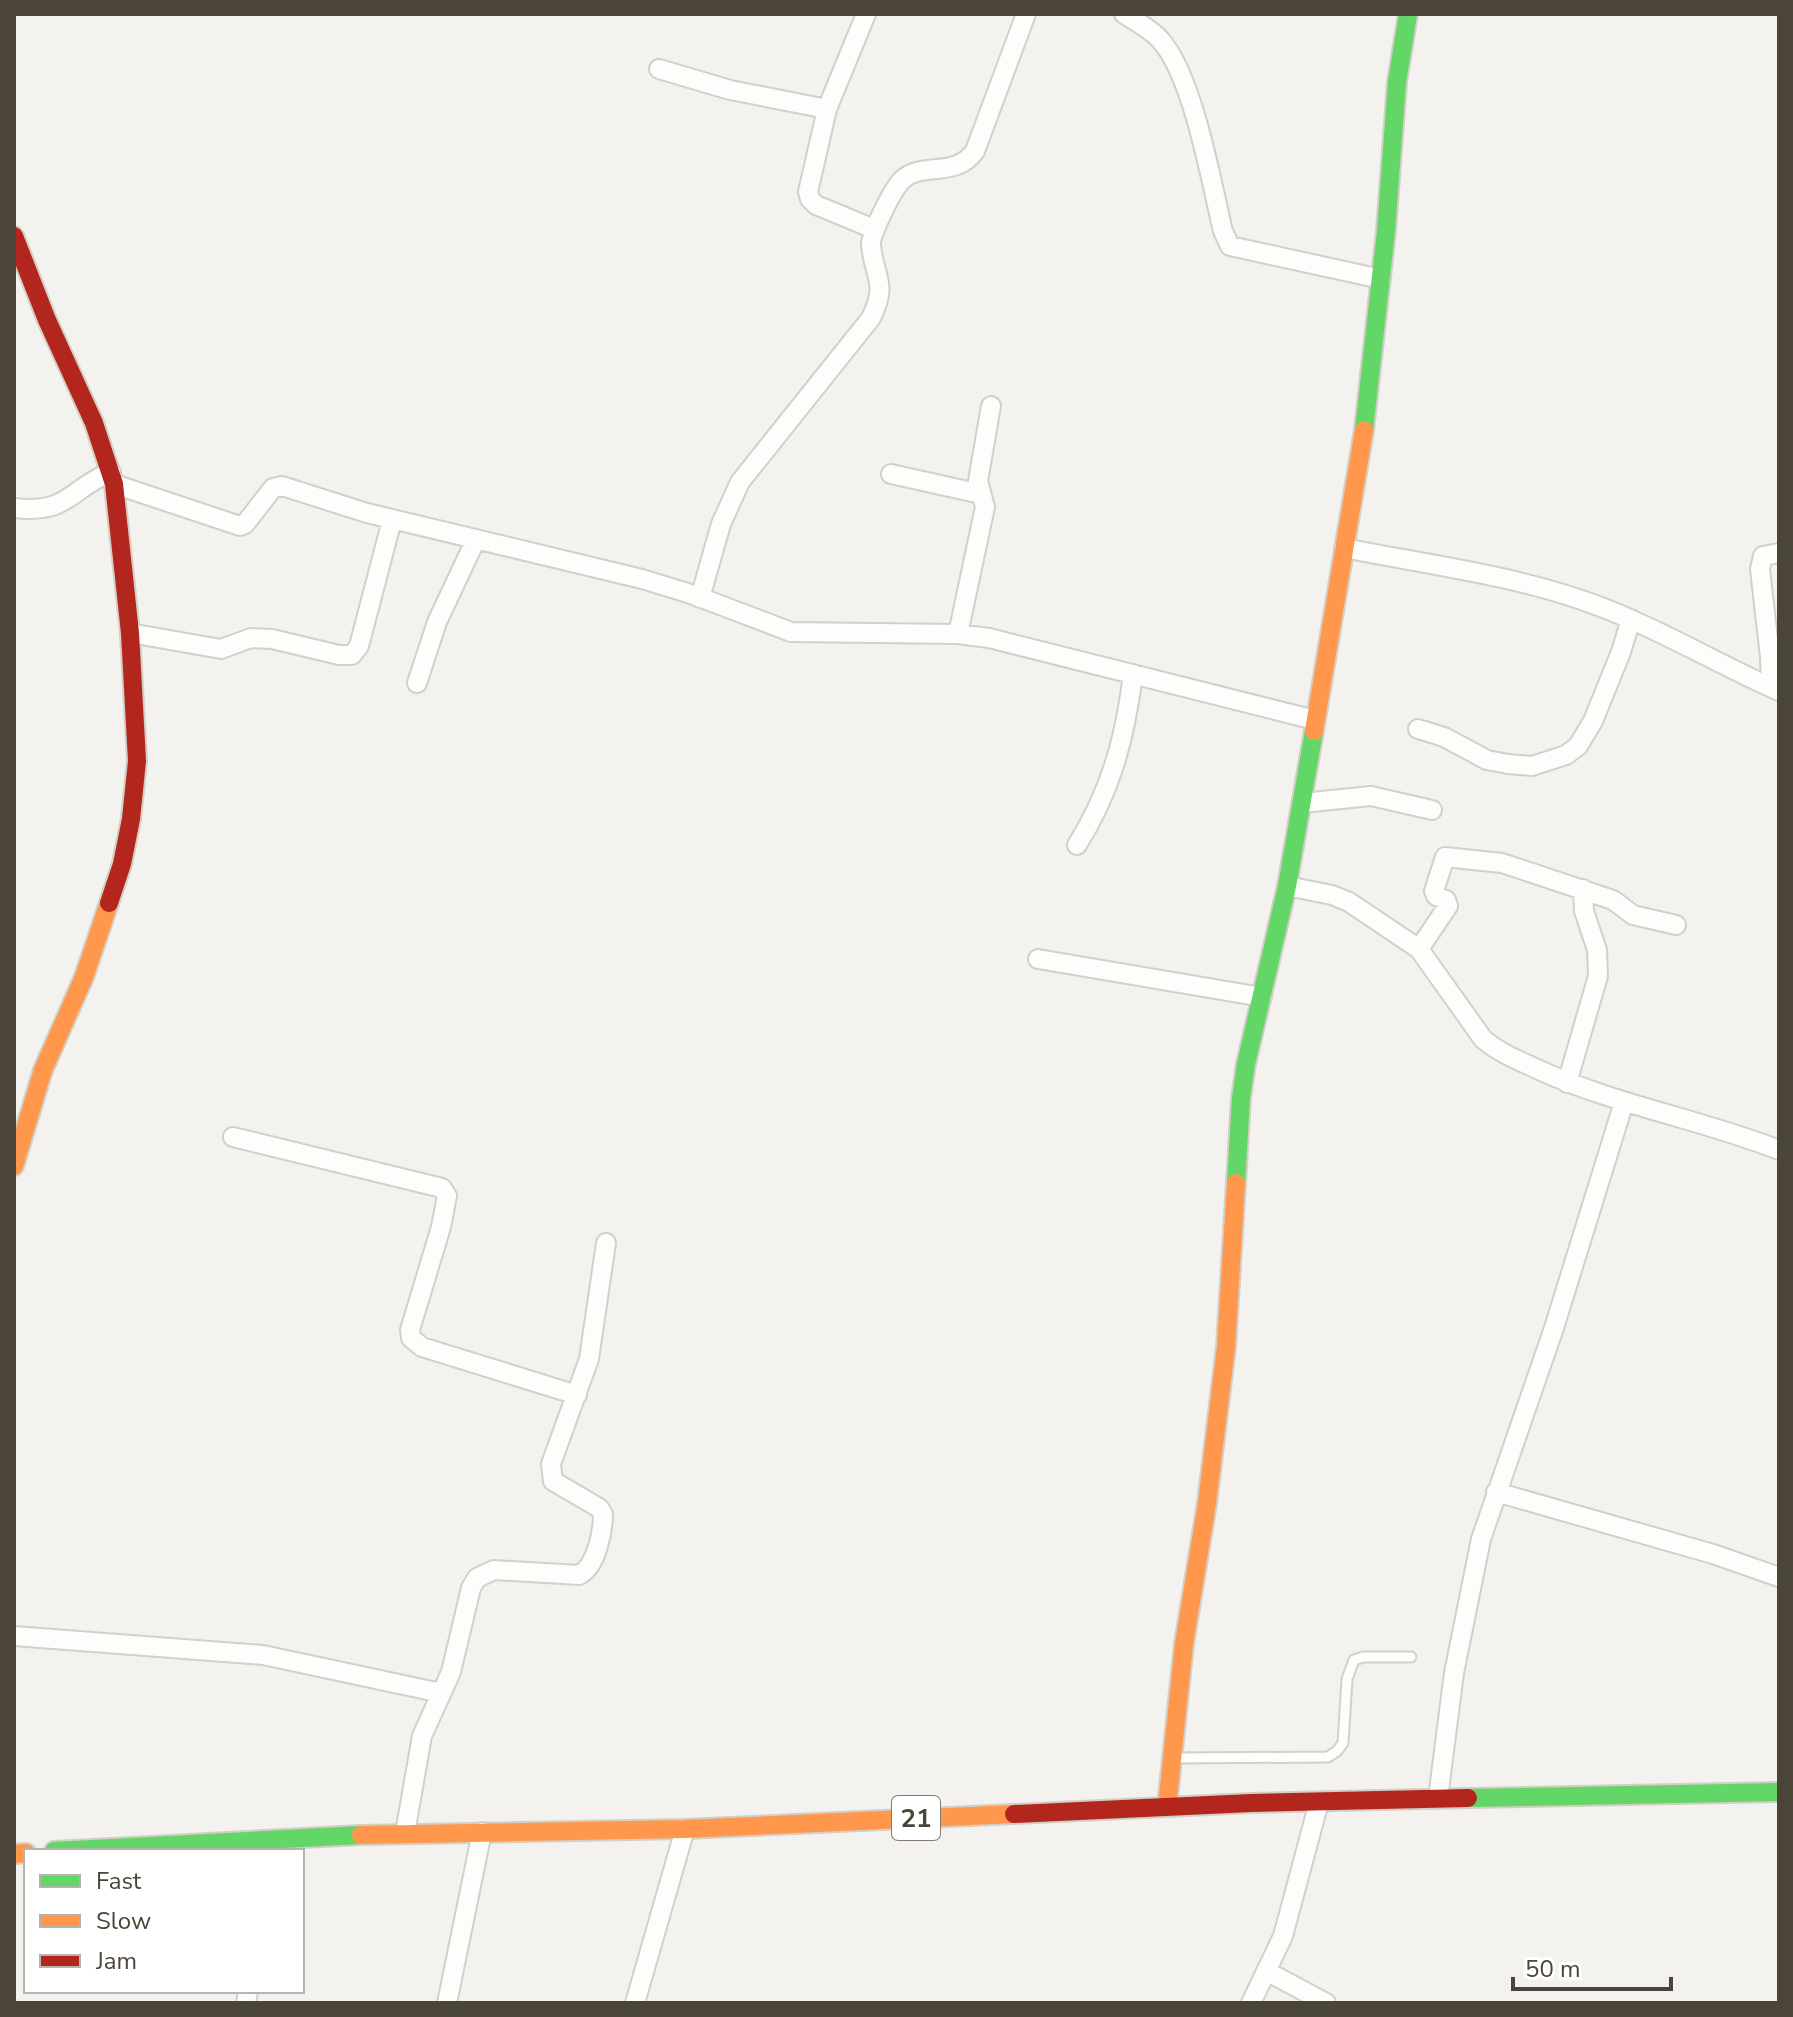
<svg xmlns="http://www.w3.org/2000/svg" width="1793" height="2017" font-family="'Nunito Sans',sans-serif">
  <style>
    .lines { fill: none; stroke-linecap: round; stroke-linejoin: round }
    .lane-casing { stroke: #d2d0cb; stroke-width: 13 }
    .street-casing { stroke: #d2d0cb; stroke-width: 22 }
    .fast-casing { stroke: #d3cfc5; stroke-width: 22 }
    .slow-casing { stroke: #d3cfc5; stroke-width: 22 }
    .jam-casing { stroke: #d3cfc5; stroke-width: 22 }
    .lane { stroke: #fdfdfc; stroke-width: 9 }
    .street { stroke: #fdfdfc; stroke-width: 18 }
    .fast { stroke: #63d668; stroke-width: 18 }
    .slow { stroke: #ff974d; stroke-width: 18 }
    .jam { stroke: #b3261e; stroke-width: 18 }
    .labels { text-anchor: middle; stroke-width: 6; stroke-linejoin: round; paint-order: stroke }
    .shield { fill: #fff; stroke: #817c74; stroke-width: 2 }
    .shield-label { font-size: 26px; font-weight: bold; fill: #4b4439 }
  </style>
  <rect width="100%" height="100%" fill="#f4f2ee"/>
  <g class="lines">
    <g class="lane-casing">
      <path id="lane" d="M1175 1758 1328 1757 1337 1751 1343 1743 1347 1679 1354 1660 1363 1657H1411"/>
    </g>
    <g class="street-casing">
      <path id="street" d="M866 14 827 109 808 192 810 199 816 205 874 229
        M1124 14C1137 22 1154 31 1163 43 1194 82 1211 181 1223 231L1230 246 1381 279
        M659 69 730 90 827 109
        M891 474 981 494
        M114 484 240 526 245 524 273 488 282 486 367 513 642 579 691 594 791 632 958 634 989 638 1315 720
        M14 508C70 514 67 490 111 472
        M1344 548C1429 565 1521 576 1601 607 1662 630 1719 665 1779 691
        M700 598 721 524 740 482 871 318C888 284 875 279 871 246 870 234 893 189 902 180 922 161 955 179 975 151L1026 14
        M130 633 221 649 251 638 272 639 339 655H352L359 646 392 520
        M958 634 985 507 978 481 991 406
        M417 683 437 622 476 539
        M1771 687 1770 657 1760 569 1763 556 1779 553
        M1418 729 1444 737 1487 760 1508 764 1532 766 1566 755 1578 746 1593 721 1621 652 1631 619
        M1302 803 1371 796 1432 810
        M1077 845C1111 791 1125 738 1133 674
        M1287 886 1332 895 1349 902 1419 949 1483 1039C1499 1053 1518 1060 1537 1069 1615 1105 1700 1119 1779 1150
        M1419 949 1448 906 1446 900 1436 896 1434 891 1445 857 1502 863 1613 900 1633 915 1676 925
        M1038 959 1262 997
        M1567 1083 1598 976 1597 950 1584 911 1583 889
        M233 1137 442 1188 447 1196 441 1227 410 1330 411 1338 422 1347 577 1395
        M1496 1492 1713 1554 1779 1577
        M14 1636 263 1655 441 1693
        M1438 1798 1454 1673 1481 1539 1554 1328 1624 1102
        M405 1833 422 1736 451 1672 471 1588 477 1578 494 1570 579 1575C596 1567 603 1532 603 1514L599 1508 553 1481 551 1464 589 1359 606 1243
        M1266 1971 1326 2003
        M246 2003 248 1991
        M447 2003 482 1832
        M635 2003 685 1829
        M1251 2003 1283 1936 1319 1802"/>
    </g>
    <g class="fast-casing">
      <path id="fast" d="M1364 430 1386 231 1397 82 1408 14
        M1236 1183 1241 1098 1246 1064 1287 886 1314 731
        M1468 1798 1779 1792
        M54 1851 361 1835"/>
    </g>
    <g class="slow-casing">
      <path id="slow" d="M1314 731 1364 430
        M14 1166 43 1070 84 977 109 903
        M1167 1807 1184 1644 1207 1503 1226 1347 1236 1183
        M361 1835 685 1829 1014 1814
        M14 1854 26 1853"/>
    </g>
    <g class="jam-casing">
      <path id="jam" d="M14 236 47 320 94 423 114 484 130 633 137 761 131 819 122 864 109 903
        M1014 1814 1251 1803 1468 1798"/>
    </g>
    <use href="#lane" class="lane"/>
    <use href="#street" class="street"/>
    <use href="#fast" class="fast"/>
    <use href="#slow" class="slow"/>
    <use href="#jam" class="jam"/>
  </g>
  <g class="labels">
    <rect class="shield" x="892" y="1796" width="48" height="44" rx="6"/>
    <g class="shield-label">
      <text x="916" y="1827">21</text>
    </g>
  </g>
  <rect width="1793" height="2017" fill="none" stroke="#4b4439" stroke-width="32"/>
  <rect x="24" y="1849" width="280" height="144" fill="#ffffff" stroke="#b7b4b0" stroke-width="2"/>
  <rect x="40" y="1875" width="40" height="12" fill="#63d668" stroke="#b7b4b0" stroke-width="2"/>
  <text x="96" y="1889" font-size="24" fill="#4b4439">Fast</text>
  <rect x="40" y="1915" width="40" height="12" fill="#ff974d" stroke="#b7b4b0" stroke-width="2"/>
  <text x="96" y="1929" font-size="24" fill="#4b4439">Slow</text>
  <rect x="40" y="1955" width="40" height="12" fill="#b3261e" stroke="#b7b4b0" stroke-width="2"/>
  <text x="96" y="1969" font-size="24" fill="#4b4439">Jam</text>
  <path d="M1513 1977v12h158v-12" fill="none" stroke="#4b4439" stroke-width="4"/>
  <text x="1525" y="1977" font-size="24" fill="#4b4439" stroke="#ffffff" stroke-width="6" paint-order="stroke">50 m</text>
</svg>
